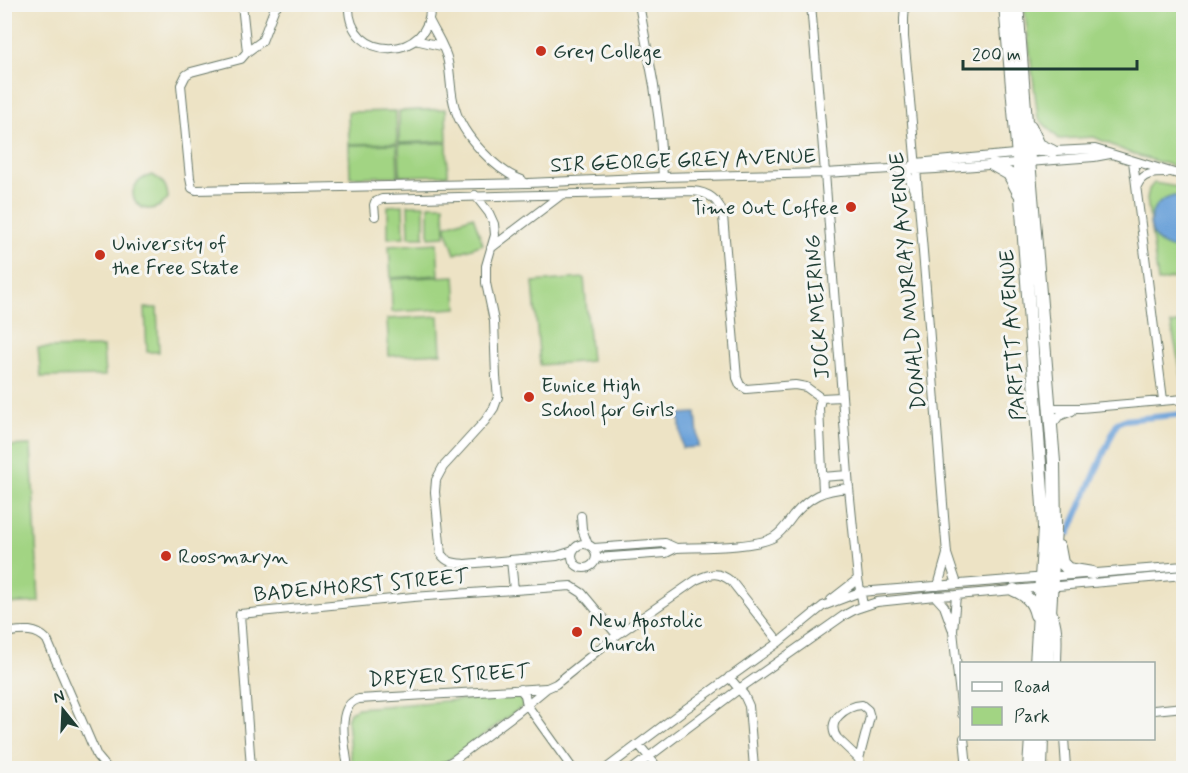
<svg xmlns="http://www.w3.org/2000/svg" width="1188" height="773" font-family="Mynerve,sans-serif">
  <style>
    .green { fill: #a2d483; stroke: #60885c; stroke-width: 1.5 }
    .water { fill: #6ca2d9; stroke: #467086; stroke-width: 1.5 }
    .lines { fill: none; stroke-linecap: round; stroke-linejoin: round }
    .canal { stroke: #6ca2d9; stroke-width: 6 }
    .minor-casing { stroke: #677767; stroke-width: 10 }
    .highway-casing { stroke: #677767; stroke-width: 14 }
    .minor { stroke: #fff; stroke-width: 8 }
    .highway { stroke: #fff; stroke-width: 12 }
    .poi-dot { fill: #c8321e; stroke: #f6f6f2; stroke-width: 2 }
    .labels { text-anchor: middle; stroke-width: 6; stroke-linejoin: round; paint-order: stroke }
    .poi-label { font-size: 21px; fill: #1f3d34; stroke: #f6f6f2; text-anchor: start }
    .street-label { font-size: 21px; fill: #1f3d34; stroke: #f6f6f2 }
  </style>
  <rect width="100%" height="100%" fill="#f6f6f2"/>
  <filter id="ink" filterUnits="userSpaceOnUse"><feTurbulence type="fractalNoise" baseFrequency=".0167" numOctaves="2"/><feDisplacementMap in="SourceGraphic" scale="12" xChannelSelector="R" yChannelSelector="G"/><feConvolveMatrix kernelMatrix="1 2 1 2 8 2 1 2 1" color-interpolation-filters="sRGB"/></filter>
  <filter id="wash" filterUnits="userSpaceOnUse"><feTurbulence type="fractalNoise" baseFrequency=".008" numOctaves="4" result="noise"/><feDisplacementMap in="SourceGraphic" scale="24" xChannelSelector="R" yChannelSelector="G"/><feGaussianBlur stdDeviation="1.35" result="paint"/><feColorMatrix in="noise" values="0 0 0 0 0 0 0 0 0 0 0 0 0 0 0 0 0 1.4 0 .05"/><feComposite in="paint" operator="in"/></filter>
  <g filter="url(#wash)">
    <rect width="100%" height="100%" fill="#ede3c5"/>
    <path class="green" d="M1024 5H1183V169L1132 154 1094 137 1059 139 1038 118Z
      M446 109 447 141 399 143V111Z
      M396 111 397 143 349 144 348 112Z
      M447 143 448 175 400 176 399 144Z
      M397 144 398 176 350 177 349 145Z
      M152 175C164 181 167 186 168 198 144 229 112 186 152 175Z
      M1154 183 1183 188V276L1158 282 1147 199 1149 189Z
      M403 205 404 237 388 238V206Z
      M408 205H424V237H409Z
      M429 205H444L445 236 429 237Z
      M473 216 483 244 455 254 445 226Z
      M437 243 439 275 391 278 389 246Z
      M455 276 457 308 392 312 391 279Z
      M584 278 591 361 540 365 533 282Z
      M145 308H157L159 352H147Z
      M439 316 441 353 389 356 387 319Z
      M1183 322H1184L1183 382 1171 324Z
      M103 347 105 376 41 377 38 348Z
      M31 445 39 602 5 604V446Z
      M520 695 523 706 445 763 414 768H352L347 720 350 712 358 708Z"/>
    <path class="water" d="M1174 196 1183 197V248C1146 254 1137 204 1174 196Z
      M696 413 699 447 682 448 679 414Z"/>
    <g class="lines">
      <path class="canal" d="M1069 533 1117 423 1124 420 1184 414"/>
    </g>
  </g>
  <g filter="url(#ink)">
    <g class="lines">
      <g class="minor-casing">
        <path id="minor" d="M242 4 247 52
          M279 4 275 7 262 41 247 52 241 59 191 72 186 75 181 85 190 178 192 188 196 190 528 183 663 177 825 173 907 168 917 170 936 169 1094 157 1110 154
          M349 4C346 64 434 62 430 4
          M639 4 654 86 659 122 663 177
          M811 4 825 173 849 488 858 579 863 605
          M905 4 904 19V37C921 209 933 381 947 554L957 584
          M429 20C435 33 446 48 448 62 451 77 450 93 455 108 462 135 496 171 522 180
          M415 40 441 46
          M1133 161 1163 400
          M913 165 916 163 1035 152 1095 149 1184 176
          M897 169 908 175 915 193
          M1137 186C1142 173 1153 173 1166 173
          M475 195 489 213 494 224 495 235 486 266V283L494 321 496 377 498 397 494 408 485 421 443 467 436 480 435 492 441 554C447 563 455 563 465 564L557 556 573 551
          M375 216 374 205 375 202 382 199 692 191C708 192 720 200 723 216L737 378 740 385 746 389 795 385 806 387 821 398 842 397
          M491 248 561 195
          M821 398 819 408 823 491
          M1050 408H1081L1184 399
          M1051 426 1059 416 1072 411
          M822 477 848 475
          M581 516 582 529 588 545
          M572 556a12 12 0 1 1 24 0a12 12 0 1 1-24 0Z
          M594 548 665 543 676 548
          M597 558 666 553 676 548C699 547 756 548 774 537 782 532 787 524 793 516 810 496 822 490 849 488
          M511 560 514 590
          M938 586 947 554
          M956 595 953 631 962 714
          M935 596 944 606 952 628
          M831 600 858 579
          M1052 611C1060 629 1057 645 1057 664
          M4 633C20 631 35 627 47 640L97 756 107 768
          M729 677 744 695 749 706 754 768
          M520 689 525 695 527 705 572 768
          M1154 710 1184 707
          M964 738 967 768
          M1064 738 1066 768
          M639 745 654 763 656 768
          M859 759 837 738C825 721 846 706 862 705L868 710 870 717 859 759 860 768
          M251 768 240 614 413 597 571 586 582 593 617 635
          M348 768C346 749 334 705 359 699L546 688
          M424 768 447 764 454 760 518 712 547 688 556 684 617 635 696 580C711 573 719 571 732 582L779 642
          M607 768 680 713 779 642 823 606 860 592 1184 566
          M634 768 739 689 843 616 856 609 877 602 935 596 956 595 1184 575"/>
      </g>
      <g class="highway-casing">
        <path id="highway" d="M1005 4 1019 169 1043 506 1044 528 1036 664
          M1017 4 1028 148 1054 462 1055 528 1047 664
          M1030 126 1039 145 1052 151
          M993 165 1009 174 1019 193
          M1059 547 1062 563 1068 569 1092 573
          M1014 590C1026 595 1033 601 1036 615
          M1029 768 1031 738
          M1041 768 1042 738"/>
      </g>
      <use href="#minor" class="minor"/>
      <use href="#highway" class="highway"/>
    </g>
  </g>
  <g class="poi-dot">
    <circle cx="541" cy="51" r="6"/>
    <circle cx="851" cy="207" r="6"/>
    <circle cx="100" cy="255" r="6"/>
    <circle cx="529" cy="397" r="6"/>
    <circle cx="166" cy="556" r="6"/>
    <circle cx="577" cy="632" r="6"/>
  </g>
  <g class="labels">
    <g class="poi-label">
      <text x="553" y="58">Grey College</text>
      <text x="839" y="214" text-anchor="end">Time Out Coffee</text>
      <text x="112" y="250">University of<tspan x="112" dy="24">the Free State</tspan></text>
      <text x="541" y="392">Eunice High<tspan x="541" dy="24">School for Girls</tspan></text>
      <text x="178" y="563">Roosmaryn</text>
      <text x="589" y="627">New Apostolic<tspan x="589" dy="24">Church</tspan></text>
    </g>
    <g class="street-label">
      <text transform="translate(683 160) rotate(-2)" y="7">SIR GEORGE GREY AVENUE</text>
      <text transform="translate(907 281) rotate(-95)" y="7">DONALD MURRAY AVENUE</text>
      <text transform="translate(817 307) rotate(-94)" y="7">JOCK MEIRING</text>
      <text transform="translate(1012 335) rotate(-94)" y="7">PARFITT AVENUE</text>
      <text transform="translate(361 585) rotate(-5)" y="7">BADENHORST STREET</text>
      <text transform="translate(449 675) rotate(-3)" y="7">DREYER STREET</text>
    </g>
  </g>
  <rect width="1188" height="773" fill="none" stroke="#f6f6f2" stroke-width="24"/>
  <rect x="960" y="662" width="195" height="78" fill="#f6f6f2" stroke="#a0aca6" stroke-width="1.5"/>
  <rect x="972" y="682" width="30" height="9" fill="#ffffff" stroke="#a0aca6" stroke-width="1.5"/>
  <text x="1014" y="692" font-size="18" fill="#1f3d34">Road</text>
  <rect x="972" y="707" width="30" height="18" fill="#a2d483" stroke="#a0aca6" stroke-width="1.5"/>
  <text x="1014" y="722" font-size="18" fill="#1f3d34">Park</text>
  <g transform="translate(63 710) rotate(342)" stroke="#f6f6f2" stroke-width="4.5" paint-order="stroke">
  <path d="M0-4.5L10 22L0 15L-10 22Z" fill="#1f3d34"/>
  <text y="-9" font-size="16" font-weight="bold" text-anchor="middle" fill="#1f3d34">N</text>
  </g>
  <path d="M963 60v9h174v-9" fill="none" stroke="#1f3d34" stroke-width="3"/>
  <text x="972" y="60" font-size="18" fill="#1f3d34" stroke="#f6f6f2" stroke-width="4.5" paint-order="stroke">200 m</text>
</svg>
